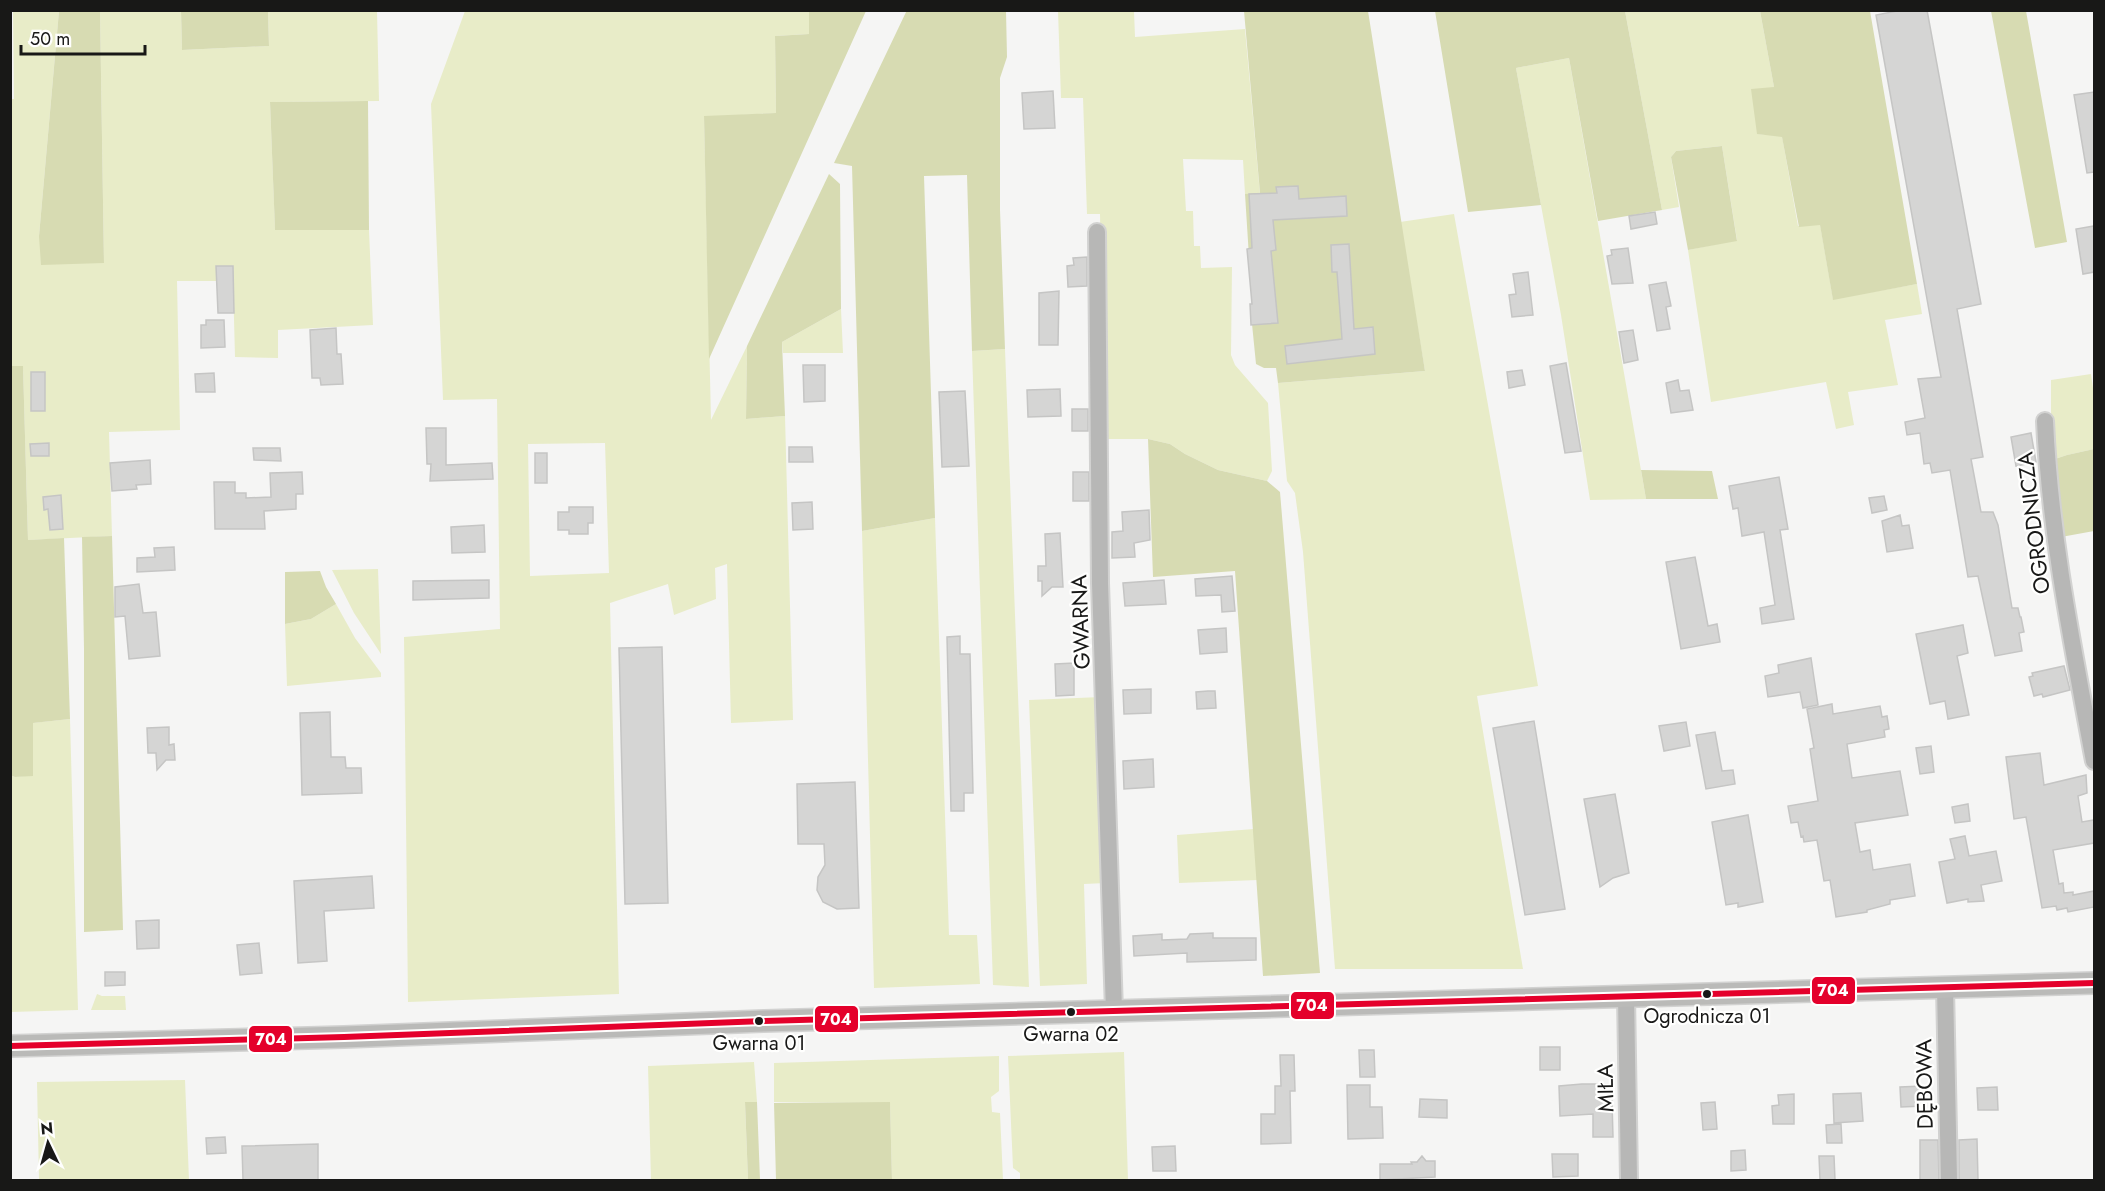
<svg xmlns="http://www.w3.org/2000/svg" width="2105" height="1191" font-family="Jost,sans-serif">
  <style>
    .green { fill: #e8ecc8; fill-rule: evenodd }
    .forest { fill: #d7dbb2 }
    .building { fill: #d5d5d4; stroke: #c5c5c4; stroke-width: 1.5 }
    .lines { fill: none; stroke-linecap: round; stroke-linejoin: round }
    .minor-casing { stroke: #d2d2d1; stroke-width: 20 }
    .major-casing { stroke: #d2d2d1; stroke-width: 24 }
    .minor { stroke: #b7b7b6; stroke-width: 16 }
    .major { stroke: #babab8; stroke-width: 21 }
    .bus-1-casing { stroke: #fffffe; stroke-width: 10 }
    .bus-1 { stroke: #e4002b; stroke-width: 6 }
    .bus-dot { fill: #181817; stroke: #fffffe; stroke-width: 2 }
    .labels { text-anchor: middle; stroke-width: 4.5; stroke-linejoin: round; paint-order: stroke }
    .bus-label { font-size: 20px; fill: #181817; stroke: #fffffe }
    .street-label { font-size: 22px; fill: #181817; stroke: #fffffe }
    .line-badge { stroke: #fffffe; stroke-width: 2 }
    .badge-label { font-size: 16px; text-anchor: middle; font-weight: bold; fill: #fff }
  </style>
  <rect width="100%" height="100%" fill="#f5f5f4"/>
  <path class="green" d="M13 11H59L39 236 104 263 100 11H181L182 50 269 46 268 11H377L379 101 270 102 275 229 369 230 373 325 278 330V358L235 357 233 281H177L180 430 109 432 112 536 28 540 23 367 10 366V99H14Z
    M465 11H809V34L775 36 776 113 704 117 711 420 747 346 746 419 785 416 793 720 731 723 727 564 715 568 716 599 674 615 668 584 610 603 619 994 408 1002 404 637 500 629 497 399 443 400 431 104ZM605 443 609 573 530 576 528 444Z
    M1058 11H1134L1135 37 1245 29 1260 194H1245L1243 160 1183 159 1186 211H1193L1194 246H1200L1201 268 1232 267 1231 355 1235 365 1268 403 1272 471 1267 481 1218 470 1185 454 1170 444 1148 439H1104L1100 214H1087L1083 98H1061Z
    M1625 11H1760L1774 87 1758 134 1782 136 1798 226 1820 224 1833 299 1917 284 1922 314 1885 320 1898 385 1848 392 1854 425 1836 429 1826 382 1711 402 1688 250 1737 240 1722 146 1676 151 1671 157 1679 207 1662 210Z
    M1569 58 1646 499 1590 500 1561 315 1516 68Z
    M1454 214 1538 686 1477 696 1523 969H1335L1303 552 1295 493 1287 481 1278 383 1425 371 1400 222Z
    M841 309 843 353H783L782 342Z
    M1005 349 1029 987 993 985 972 351Z
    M2091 374 2094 395V449L2067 455 2055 459 2051 413V380Z
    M935 518 949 935H977L980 984 874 988 862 531Z
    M378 569 381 654 354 613 332 570Z
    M336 604 355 638 381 673V677L287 686 285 624 311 619Z
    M1101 697 1106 883 1084 884 1087 984 1040 986 1029 700Z
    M70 719 78 1010 11 1012 10 775 15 777 33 775 32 723Z
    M1254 829 1258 880 1179 883 1177 835Z
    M97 994 102 996H125L126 1010H91Z
    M1124 1052 1128 1180H1020V1173L1013 1168 1008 1056Z
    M999 1056V1091L991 1097 992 1112 1000 1113 1003 1180H892L890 1103 774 1102V1063Z
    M754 1062 757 1102 745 1103 748 1180H651L648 1066Z
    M185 1080 189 1180H39L37 1082Z"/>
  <path class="forest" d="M907 10 1006 11 1007 57 1000 78V210L1005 349 972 351 967 175 924 176 935 518 862 531 852 166 834 163Z
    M59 11H100L104 263 41 265 39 236Z
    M181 11H268L269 46 182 50Z
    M809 11H866L709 359 704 116 776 113 775 36 809 34Z
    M1244 11H1368L1425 371 1278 383 1276 368H1264L1256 364 1250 304H1252L1245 194 1260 193Z
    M1435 11H1625L1662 210 1598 221 1569 58 1516 68 1541 205 1468 212Z
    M1760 11H1870L1917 284 1833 300 1820 225 1799 227 1782 137 1757 134 1751 89 1774 87Z
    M1991 11H2026L2067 242 2035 248Z
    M368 101 369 230H275L270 102Z
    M1722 146 1737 241 1688 250 1671 157 1676 151Z
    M829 174 840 184 841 309 782 342 785 416 746 419 747 346Z
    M11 366H23L28 540 64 538 70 719 33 723V776L15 777 10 775Z
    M1148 439 1170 444 1185 454 1218 470 1267 481 1280 492 1320 973 1263 976 1235 571 1153 577Z
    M2094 449V531L2061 537 2055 459 2067 455Z
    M1641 470 1712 471 1718 499H1646Z
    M112 536 123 930 84 932V649L82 537Z
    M320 571 326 587 336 604 311 619 285 624V572Z
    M757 1102 760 1180H748L745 1102Z
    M890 1102 892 1180H776L774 1103Z"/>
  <path class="building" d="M1902 10H1927L1981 304 1957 309 1983 457 1971 459 1981 512H1993L1998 525 2012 608H2018L2020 617H2021L2024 632 2019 633 2022 651 1995 656 1978 576 1968 577 1950 470 1932 473 1930 463 1924 464 1920 433 1907 435 1905 422 1925 418 1918 379 1941 377 1876 15Z
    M1053 91 1055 128 1024 129 1022 93Z
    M2094 92V172L2087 173 2074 95Z
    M1298 186 1299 199 1346 196 1347 216 1273 220 1276 250 1271 251 1278 323 1251 325 1250 304H1252L1247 249 1252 248 1249 194 1277 193 1276 187Z
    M1655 212 1657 224 1631 229 1629 216Z
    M2094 226V272L2083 274 2076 229Z
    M1349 244 1354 329 1373 327 1375 354 1287 364 1285 346 1342 339 1337 272H1332L1331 245Z
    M1628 248 1633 283 1612 284 1607 256 1612 255 1611 250Z
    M1087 257V286L1068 287 1067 266 1074 265 1073 258Z
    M216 266H233L234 313H218Z
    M1528 272 1533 315 1512 317 1509 295 1516 294 1513 274Z
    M1666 282 1671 306 1666 307 1670 329 1657 331 1649 285Z
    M1059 291 1058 345H1039V293Z
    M206 320H224L225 347 201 348V325H206Z
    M336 328 337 354H341L343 384 321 385 320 378H312L310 330Z
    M1633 330 1638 360 1624 363 1619 332Z
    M1566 363 1581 451 1565 453 1550 366Z
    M803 365H825V401L804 402Z
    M1522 370 1525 385 1509 388 1507 372Z
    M31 372H45V411H31Z
    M214 373 215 392H196L195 374Z
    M1678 380 1680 391 1689 390 1693 410 1671 413 1666 383Z
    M1060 389 1061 416 1028 417 1027 390Z
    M965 391 969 466 942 467 939 392Z
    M1072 409H1088V431H1072Z
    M426 428H446V465L492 463 493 479 430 481 431 464H427Z
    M2031 433 2036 462 2016 466 2011 437Z
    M49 443V456H31L30 444Z
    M789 447H812L813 462H789Z
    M253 448H280L281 461 254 460Z
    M535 453H547V483H535Z
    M150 460 151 484 136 485 137 489 112 491 110 463Z
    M302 472 303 494H296V509L264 511 265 529H215L214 482H235V493H246V498L271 497 270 473Z
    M1073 472H1089V501H1073Z
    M1779 477 1788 529 1780 530 1794 619 1762 624 1760 608 1775 605 1764 532 1742 536 1738 508 1733 509 1729 486Z
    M61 495 63 529 50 530 48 509 44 510 43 497Z
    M1884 496 1887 510 1872 513 1869 498Z
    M812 502 813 529 793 530 792 503Z
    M569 507H593V523H588V534H569V530H558V512H569Z
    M1149 510 1150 540 1134 543 1135 557 1112 558V532L1123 531 1122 512Z
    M1900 515 1902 526 1909 525 1913 548 1887 552 1882 521Z
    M484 525 485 552 452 553 451 527Z
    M1060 533 1063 587H1052L1042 596V581H1038V566H1046L1045 534Z
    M174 547 175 570 137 572V558L155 557 154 548Z
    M1695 557 1708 626 1717 624 1720 642 1681 649 1666 562Z
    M1232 576 1235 611 1222 612 1221 595 1196 596 1195 579Z
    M489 580V598L413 600V581Z
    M1164 580 1166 604 1125 606 1123 583Z
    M139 584 143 613 156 612 160 656 129 659 125 616 115 617V587Z
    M1963 625 1968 653 1957 656 1969 715 1948 719 1945 701 1930 704 1916 634Z
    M1226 628 1227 652 1200 654 1198 630Z
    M960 636V654H970L973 793H964V811H951L947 637Z
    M662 647 668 903 625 904 619 648Z
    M1811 658 1818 705 1803 708 1800 692 1768 697 1765 676 1779 673 1778 665Z
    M1074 663V695L1056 696 1055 664Z
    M2064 666 2070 690 2043 697 2042 694 2034 696 2029 677 2033 676 2032 673Z
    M1151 689V713L1124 714 1123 690Z
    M1208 691H1215L1216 708 1197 709 1196 692Z
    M1832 704 1833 714 1880 706 1882 717 1887 716 1889 729 1884 730 1885 737 1847 744 1852 778 1900 771 1908 815 1855 823 1860 852 1870 850 1873 870 1910 864 1915 896 1890 900V904L1867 910V912L1836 917 1830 880 1824 881 1817 840 1804 842 1803 836 1801 837 1798 822 1791 823 1788 806 1818 801 1810 749 1814 748 1807 709Z
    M330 712 331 757H345L346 768H361L362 793 302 795 300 713Z
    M1534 721 1565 909 1525 915 1493 728Z
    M1686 722 1690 746 1664 751 1659 726Z
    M169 727V745L174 744 175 760H166L157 770 156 753H148L147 728Z
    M1715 732 1722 771 1733 770 1735 784 1706 789 1696 735Z
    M1931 746 1934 772 1920 774 1916 748Z
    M2040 753 2044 785 2086 775 2087 793 2078 796 2082 822 2094 820V843L2053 850 2059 884 2063 883 2064 893 2073 892V895L2094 891V907L2068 912 2067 908 2057 910 2056 906 2042 908 2026 817 2014 819 2006 757Z
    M1153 759 1154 787 1124 789 1123 761Z
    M855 782 859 908 837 909 823 902 817 890 818 877 825 865 824 844H798L797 784Z
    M1615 794 1629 873 1613 878 1600 887 1584 799Z
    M1968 804 1970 821 1955 823 1952 807Z
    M1748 815 1763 902 1738 907V903L1726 905 1712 822Z
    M1965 836 1969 856 1996 851 2002 881 1981 885 1984 901 1968 902V899L1947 903 1939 862 1955 859 1950 839Z
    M372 876 374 908 324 911 327 961 298 963 294 881Z
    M159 920V948L137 949 136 921Z
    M1213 933V938H1256V960L1187 962V953L1134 956 1133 936 1162 934V940L1187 939 1190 934Z
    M259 943 262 973 240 975 237 945Z
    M105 972H125V985L105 986Z
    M1540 1047H1560V1070H1540Z
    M1359 1050H1374L1375 1077H1360Z
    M1280 1055H1294L1295 1091H1290L1291 1143 1261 1144V1114H1275V1086H1281Z
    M1582 1084H1609V1101H1612L1613 1137H1593V1114L1560 1116 1559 1086Z
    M1347 1085H1370V1107H1382L1383 1138 1348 1139Z
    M1923 1086 1924 1106 1901 1107 1900 1087Z
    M1997 1087 1998 1110H1978L1977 1088Z
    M1861 1093 1863 1121 1834 1123 1833 1094Z
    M1794 1094V1124H1773L1772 1106 1779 1105 1778 1095Z
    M1420 1099 1447 1100V1118L1419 1117Z
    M1715 1102 1717 1129 1703 1130 1701 1103Z
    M1841 1124 1842 1143H1827L1826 1125Z
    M225 1137 226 1153 207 1154 206 1138Z
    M1977 1139 1978 1180H1959V1140Z
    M1920 1140H1938L1939 1180H1920Z
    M318 1144V1180H243L242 1146Z
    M1175 1146 1176 1171H1153L1152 1147Z
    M1745 1150 1746 1170 1731 1171V1151Z
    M1552 1154H1578V1176L1553 1177Z
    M1422 1156 1426 1161H1435V1177L1380 1180V1164H1412L1411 1162H1417Z
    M1819 1156H1834L1835 1180H1820Z"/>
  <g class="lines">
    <g class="minor-casing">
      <path id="minor" d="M1097 232 1100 583 1114 1011
        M2045 421C2050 536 2073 648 2094 761
        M1945 987 1949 1180
        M1626 995 1629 1180"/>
    </g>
    <g class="major-casing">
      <path id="major" d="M10 1046 344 1037 764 1021 2094 983"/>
    </g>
    <use href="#minor" class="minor"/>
    <use href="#major" class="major"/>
    <g class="bus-1-casing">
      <path id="bus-1" d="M10 1046 344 1037 764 1021 2094 983"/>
    </g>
    <use href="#bus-1" class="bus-1"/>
  </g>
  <g class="bus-dot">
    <circle cx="1707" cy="994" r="5"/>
    <circle cx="1071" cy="1012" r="5"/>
    <circle cx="759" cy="1021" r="5"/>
  </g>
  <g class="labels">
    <g class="bus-label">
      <text x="1707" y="1023">Ogrodnicza 01</text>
      <text x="1071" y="1041">Gwarna 02</text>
      <text x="759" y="1050">Gwarna 01</text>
    </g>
    <g class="street-label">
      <text transform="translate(2033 523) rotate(-97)" y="8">OGRODNICZA</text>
      <text transform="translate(1080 622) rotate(-92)" y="8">GWARNA</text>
      <text transform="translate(1924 1084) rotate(-91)" y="8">DĘBOWA</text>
      <text transform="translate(1605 1088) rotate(-91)" y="8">MIŁA</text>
    </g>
  </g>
  <g class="line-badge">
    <rect x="1811" y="976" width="45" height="29" rx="6" fill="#e4002b"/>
    <rect x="1290" y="991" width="45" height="29" rx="6" fill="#e4002b"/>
    <rect x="814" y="1005" width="45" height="28" rx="6" fill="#e4002b"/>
    <rect x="248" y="1025" width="45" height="28" rx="6" fill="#e4002b"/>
  </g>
  <g class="badge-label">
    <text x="1833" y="996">704</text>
    <text x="1312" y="1011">704</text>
    <text x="836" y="1025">704</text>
    <text x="271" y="1045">704</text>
  </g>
  <rect width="2105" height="1191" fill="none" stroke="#181817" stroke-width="24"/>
  <g transform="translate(48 1143) rotate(355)" stroke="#fffffe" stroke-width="4.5" paint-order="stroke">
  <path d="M0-4.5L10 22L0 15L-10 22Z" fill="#181817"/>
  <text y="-9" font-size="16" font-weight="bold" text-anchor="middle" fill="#181817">N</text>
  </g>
  <path d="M21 45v9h124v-9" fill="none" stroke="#181817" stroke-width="3"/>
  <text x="30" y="45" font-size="18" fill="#181817" stroke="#fffffe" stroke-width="4.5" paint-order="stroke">50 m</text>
</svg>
